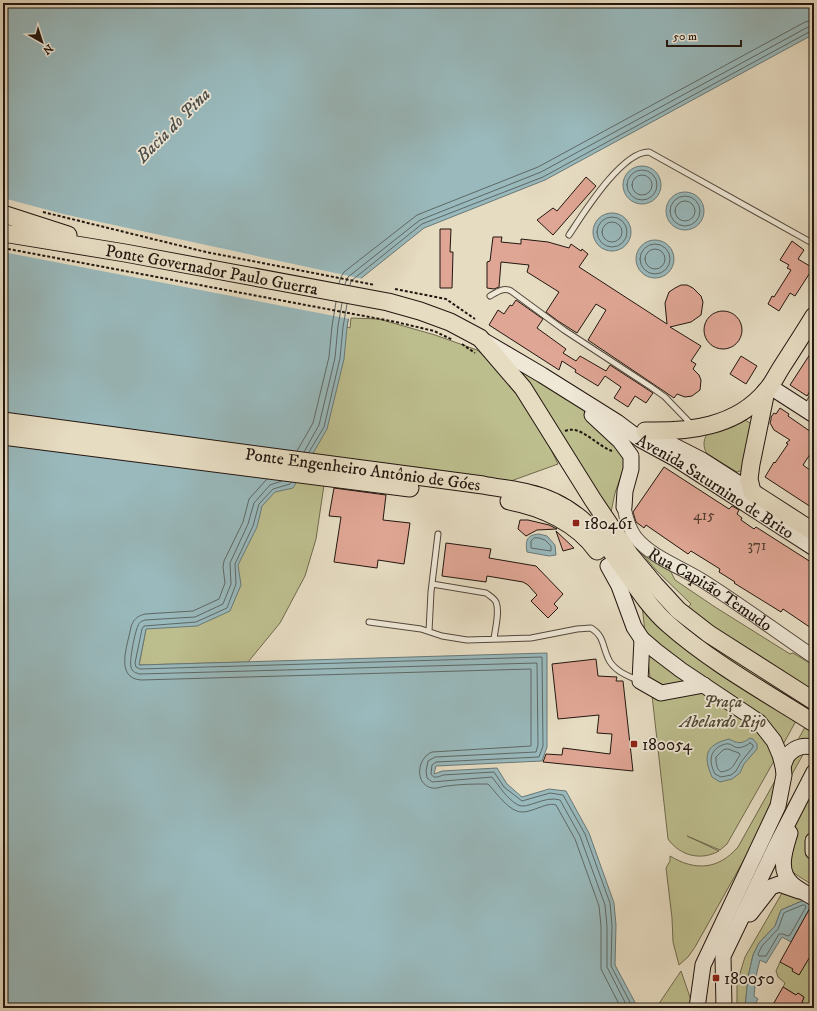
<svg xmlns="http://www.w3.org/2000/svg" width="817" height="1011" font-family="'IM FELL DW Pica',serif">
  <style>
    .green { fill: #bdbe8e; stroke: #706a4e }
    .water { fill: #99b9bc; stroke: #697877 }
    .pier { fill: #e6dcc2 }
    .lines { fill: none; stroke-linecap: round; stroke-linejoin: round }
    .shore { stroke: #5e6866; stroke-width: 1 }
    .building { fill: #e0a695; stroke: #22160f }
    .service-casing { stroke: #53483c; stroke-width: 7 }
    .minor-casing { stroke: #53483c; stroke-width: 12 }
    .tertiary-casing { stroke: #53483c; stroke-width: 15 }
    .secondary-casing { stroke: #22160f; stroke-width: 17 }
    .primary-casing { stroke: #22160f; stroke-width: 19 }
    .trunk-casing { stroke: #22160f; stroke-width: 19 }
    .path { stroke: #22160f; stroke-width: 2; stroke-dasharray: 3 2; stroke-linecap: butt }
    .service { stroke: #efe8d7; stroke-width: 5 }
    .minor { stroke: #efe8d7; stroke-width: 10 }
    .tertiary { stroke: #efe8d7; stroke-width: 13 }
    .secondary { stroke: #efe8d7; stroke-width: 15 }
    .primary { stroke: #e6dcc2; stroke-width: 17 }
    .trunk { stroke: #e6dcc2; stroke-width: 17 }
    .poi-dot { fill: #8f2418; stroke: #efe8d7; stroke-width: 1.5 }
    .labels { text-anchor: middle; stroke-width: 3.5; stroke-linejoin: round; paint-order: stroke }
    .number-label { font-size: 15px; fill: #523a30 }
    .street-label { font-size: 17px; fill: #22160f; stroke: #efe8d7 }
    .poi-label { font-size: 17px; fill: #22160f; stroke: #efe8d7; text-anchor: start }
    .park-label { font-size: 17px; font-style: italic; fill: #504835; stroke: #efe8d7 }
    .water-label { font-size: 18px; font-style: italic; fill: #4c4f4c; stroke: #efe8d7 }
  </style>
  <rect width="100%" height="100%" fill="#e6dcc2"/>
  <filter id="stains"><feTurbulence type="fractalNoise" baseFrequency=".005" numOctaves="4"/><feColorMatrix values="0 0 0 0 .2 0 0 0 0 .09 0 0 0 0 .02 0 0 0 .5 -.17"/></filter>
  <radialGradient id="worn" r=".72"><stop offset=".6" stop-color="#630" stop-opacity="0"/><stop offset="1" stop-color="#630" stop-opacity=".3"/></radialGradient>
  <path class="green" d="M354 284 347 327 350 328 351 318 379 319 435 335 477 350 498 366 530 406 558 464 511 481 328 458 316 539 305 576 280 623 248 662 139 665 146 629Z
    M508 359 588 410 630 450 615 493 611 512 566 444 536 392Z
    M745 420 750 423 752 428 743 470 737 472 707 454C703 447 703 441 707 434Z
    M638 549 669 568 675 580 715 607 790 654 793 653 811 664 814 673V688L774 761 727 844 720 850 687 836 719 851C701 861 680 856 668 839L642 605 669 627 691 604 656 570Z
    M814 711V735L695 947 688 957 679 965 673 942 672 918 666 868 670 861V856C695 871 718 870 738 847Z
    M814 759V886L761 852Z
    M789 881 814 903 802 901 781 910 775 926 759 943 753 955 748 978 745 1008H737V983L745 957Z
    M809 958 814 960V1006L813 1008H800L804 997 798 993 796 995 783 987 785 983 778 977 776 971 780 962Z
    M681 971 692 1003 691 1008H656Z"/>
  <path class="water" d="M3 3H814V34L545 180 424 228 354 284 347 327 344 359 327 429 293 488 275 492 262 506 257 527 238 565 241 585 230 611 197 626 146 629 139 665 547 653V747L542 761 436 766 434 774 442 771 497 768 507 784 522 797 549 789 566 791 589 833 614 903 616 925 615 965 638 1008H3Z
    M623 185a19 19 0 1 1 38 0a19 19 0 1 1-38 0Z
    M666 211a19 19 0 1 1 38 0a19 19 0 1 1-38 0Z
    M593 232a19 19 0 1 1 38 0a19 19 0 1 1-38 0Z
    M636 259a19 19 0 1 1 38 0a19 19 0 1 1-38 0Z
    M539 534 547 536 555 545 556 555 549 556 527 552C525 540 527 535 539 534Z
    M750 738 753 739 757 744V749L744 764 740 773 732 779 720 782 712 777C703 756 705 745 729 739 738 744 742 744 750 738Z
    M805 900 814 903V911L810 908 791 942 782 937 766 963 760 960 756 976 754 996 758 999 753 1008H745L748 977 753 955 759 943 775 926 781 910 802 901Z"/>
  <path class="pier" d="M3 198 63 214 363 279 356 285 350 319 3 252Z"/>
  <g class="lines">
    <path class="shore" d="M627 185a15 15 0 1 1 30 0a15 15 0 1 1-30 0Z
      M632 185a10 10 0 1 1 20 0a10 10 0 1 1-20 0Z
      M670 211a15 15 0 1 1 30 0a15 15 0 1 1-30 0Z
      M675 211a10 10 0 1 1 20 0a10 10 0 1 1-20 0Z
      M597 232a15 15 0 1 1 30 0a15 15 0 1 1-30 0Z
      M602 232a10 10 0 1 1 20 0a10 10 0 1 1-20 0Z
      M640 259a15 15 0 1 1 30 0a15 15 0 1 1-30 0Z
      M645 259a10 10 0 1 1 20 0a10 10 0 1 1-20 0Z
      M339 283 341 277 344 272 417 215 538 167 805 22 814 20
      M345 284 348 277 420 220 541 172 808 27 814 26
      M350 285 351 281 422 224 543 177 811 31H814
      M297 451 313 423 329 357 332 326 336 302
      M304 452 319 425 335 358 338 326 342 303
      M309 452 324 427 340 358 343 327 347 304
      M267 479 249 499 243 522 224 561 223 567 225 583 219 599 193 611 145 614C137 616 133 620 131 627 128 644 114 678 141 680L531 669V746L432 752C417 758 414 784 432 788 438 789 442 786 447 786 461 784 475 784 488 784 496 792 509 812 522 812 527 812 533 810 538 808 544 806 550 803 556 805L575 839 599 906 601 926V969L621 1008
      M282 481 270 485 254 503 248 524 230 563 231 584 223 604 195 617 145 620C142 621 139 622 138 626 135 631 129 662 131 667 132 672 136 673 140 674L537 663 538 745 536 752 435 757 428 761 426 771 427 778 432 782 492 777C500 787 506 798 518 805 527 810 545 795 560 800L580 836 605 905 607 926V967L628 1008
      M292 482 290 484 273 489 259 504 253 526 235 564 236 584 227 608 196 622 144 626 142 629 135 663 136 667 140 669 542 657 543 746 539 757 436 762 432 765 431 774C434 779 438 777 443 775L494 772 504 787 522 801 550 793 563 795 585 834 610 903 612 926 611 966 633 1008
      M539 538 545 540 551 546V551L531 548V541L534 538Z
      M750 743 753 745V747L741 762 736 771 731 775 721 777 715 774C710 764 708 753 720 746 722 745 727 743 729 744 731 744 733 746 735 747 740 749 746 746 750 743Z
      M728 749 739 753 740 755C733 765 734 770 721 772 716 769 716 762 716 757L723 750Z
      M803 905H805L806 907 790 935 788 936 783 934H779L766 956H759L758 954 762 946 778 929 784 913Z"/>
  </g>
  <path class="building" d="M586 177 596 186 553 235 537 220 553 208 557 211Z
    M440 229H451L450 252H453L452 288H440Z
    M493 237H502L501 242 521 244V239L548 242 569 248 571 244 581 251 582 249 588 254 579 267 667 324 665 303 669 292 675 288 681 285H687L693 288 701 296 703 302 701 315 691 322 670 327 701 346 691 361 696 364 693 369 699 375 701 380 700 390 692 396 685 397 677 394 674 398 588 340 606 310 596 304 577 333 558 321 546 312 559 292 527 272 529 265 501 262 499 287 494 289 487 288V262L490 261Z
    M792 241 804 250 798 259 813 268 795 296 790 293 779 311 768 304 772 296 774 297 791 270 787 268 789 265 780 260Z
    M516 300 543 319 537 328 566 349 563 353 576 361 580 356 606 371 610 365 653 393 646 403 635 396 628 407 614 398 621 387 605 376 598 386 575 372 576 370 562 361 559 370 489 325 498 310 504 314 510 305 512 306Z
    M704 330a19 19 0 1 1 38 0a19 19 0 1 1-38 0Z
    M814 348V385L807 396 790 385Z
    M741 356 757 366 746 384 730 374Z
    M780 408 789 414 788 416 814 434V448L803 465 814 473V509L765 477 774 462 775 463 788 444 786 443 790 440 774 430 770 423 771 420V417L774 413 776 414Z
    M664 467 729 509 732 506 739 510 737 514 742 518 741 520 754 529 756 527 814 564V630L783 609 781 612 734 583 735 582 719 572 720 569 691 551 688 554 646 525 644 528 636 522 633 512Z
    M334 488 386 495 383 520 410 523 404 564 378 560 377 568 334 562 341 517 329 516Z
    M520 520H528L549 525 557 529 537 530 526 536 518 529Z
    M556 531 574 548 563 551Z
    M446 543 491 549 489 558 536 566 563 594 554 604 558 608 548 618 531 601 537 595 528 585 523 582 487 576 486 582 442 576Z
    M596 659 598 676 617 677 616 681H623L633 771 543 762 546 754 562 755 563 748 610 754 612 734 597 733 599 715 558 719 552 664Z
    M811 906 814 907V950L799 975 792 971 793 969 780 962Z
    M783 987 796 995 798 993 804 997 800 1008H771Z"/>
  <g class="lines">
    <g class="service-casing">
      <path id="service" d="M569 235C583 214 622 151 649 152L814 244
        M490 296C497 292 503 287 511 291L564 330 651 387 665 397 692 425
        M432 584 486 593C490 596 494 598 496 602 500 612 495 629 494 639
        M369 622 421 629 442 636 467 640 531 638 577 629 591 628C604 636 602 645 608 658 613 670 626 675 637 680
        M429 631 431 592 438 534"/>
    </g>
    <g class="minor-casing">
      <path id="minor" d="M807 411 814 399"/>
    </g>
    <g class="tertiary-casing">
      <g id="tertiary">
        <path id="s1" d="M624 507C626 518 629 529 636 538 653 558 681 567 703 581 741 605 777 632 814 657"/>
      </g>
    </g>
    <g class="secondary-casing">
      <g id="secondary">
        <path id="s2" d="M486 342 542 375 617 422 641 440 676 459 814 548"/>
        <path d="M769 386 814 415"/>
        <path d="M592 415 620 441 631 456V469L625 491 624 507"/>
        <path d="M645 431 702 460 752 492"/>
        <path d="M608 566 619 586 634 627 642 639 656 651 681 670 759 722 774 741 780 755 783 766 784 775 778 806 703 965 697 1008"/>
        <path d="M642 639 640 681 661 693 704 685"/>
        <path d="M783 766C785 762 786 757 789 754 795 747 806 744 814 748"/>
        <path d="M790 833C785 850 777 870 792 884 799 890 807 894 814 898"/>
        <path d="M750 914 771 887 779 884 799 891"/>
        <path d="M724 1008 723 956 776 846 814 772"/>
      </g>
    </g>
    <g class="primary-casing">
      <g id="primary">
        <path d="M3 214 68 235"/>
        <path id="s3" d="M3 233 125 253 388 302 420 311 450 322 480 338 523 388 593 500 630 555 655 585 678 610 709 634 814 701"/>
        <path id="s4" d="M3 421 483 485C497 488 513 489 528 493 570 502 597 530 621 565 636 586 649 607 668 624 711 662 765 692 814 723"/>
        <path d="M645 431C689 432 736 427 766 391 772 385 776 376 781 368 792 351 803 334 814 316"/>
        <path d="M3 436 410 488"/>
        <path d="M752 492 749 479 751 464 766 391"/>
        <path d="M509 501C542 507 577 523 597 551"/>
      </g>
    </g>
    <g class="trunk-casing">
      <path id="trunk" d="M752 492 814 532
        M814 841V851"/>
    </g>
    <path class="path" d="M43 212 206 252 375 285
      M3 248 396 322 434 331 453 340
      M395 289 446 299 475 319
      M462 344 475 353
      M565 431C580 424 597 446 612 451"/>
    <use href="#service" class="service"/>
    <use href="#minor" class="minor"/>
    <use href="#tertiary" class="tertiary"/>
    <use href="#secondary" class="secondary"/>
    <use href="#primary" class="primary"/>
    <use href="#trunk" class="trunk"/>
  </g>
  <g class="poi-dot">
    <rect x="572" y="519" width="8" height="8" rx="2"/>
    <rect x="630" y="740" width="8" height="8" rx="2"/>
    <rect x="712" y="974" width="8" height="8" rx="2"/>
  </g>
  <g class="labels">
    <g class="number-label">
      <text x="704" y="520">415</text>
      <text x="757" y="550">371</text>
    </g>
    <g class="street-label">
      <text dy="6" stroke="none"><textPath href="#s3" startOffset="212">Ponte Governador Paulo Guerra</textPath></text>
      <text dy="6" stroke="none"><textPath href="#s4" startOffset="363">Ponte Engenheiro Antônio de Góes</textPath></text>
      <text dy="6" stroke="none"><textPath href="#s2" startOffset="271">Avenida Saturnino de Brito</textPath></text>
      <text dy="6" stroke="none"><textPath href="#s1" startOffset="124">Rua Capitão Temudo</textPath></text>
    </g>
    <g class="poi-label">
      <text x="584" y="529">180461</text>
      <text x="642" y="750">180054</text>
      <text x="724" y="984">180050</text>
    </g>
    <g class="park-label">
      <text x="723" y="707">Praça<tspan x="723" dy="20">Abelardo Rijo</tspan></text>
    </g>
    <g class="water-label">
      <text transform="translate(173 125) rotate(-45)" y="6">Bacia do Pina</text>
    </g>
  </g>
  <rect width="817" height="1011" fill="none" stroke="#e6dcc2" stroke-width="16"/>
  <rect x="4" y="4" width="809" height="1003" fill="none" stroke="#22160f" stroke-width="2"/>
  <rect x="8" y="8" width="801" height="995" fill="none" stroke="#22160f"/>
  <g transform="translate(42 42) rotate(141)" stroke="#efe8d7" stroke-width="3" paint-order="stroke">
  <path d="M0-3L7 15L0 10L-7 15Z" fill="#22160f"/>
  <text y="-6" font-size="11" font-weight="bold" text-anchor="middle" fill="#22160f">N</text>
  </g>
  <path d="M667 40v6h74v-6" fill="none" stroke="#22160f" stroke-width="2"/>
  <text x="673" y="40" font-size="12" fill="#22160f" stroke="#efe8d7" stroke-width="3" paint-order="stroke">50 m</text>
  <rect width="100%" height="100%" filter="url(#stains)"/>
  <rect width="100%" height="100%" fill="url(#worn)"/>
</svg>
